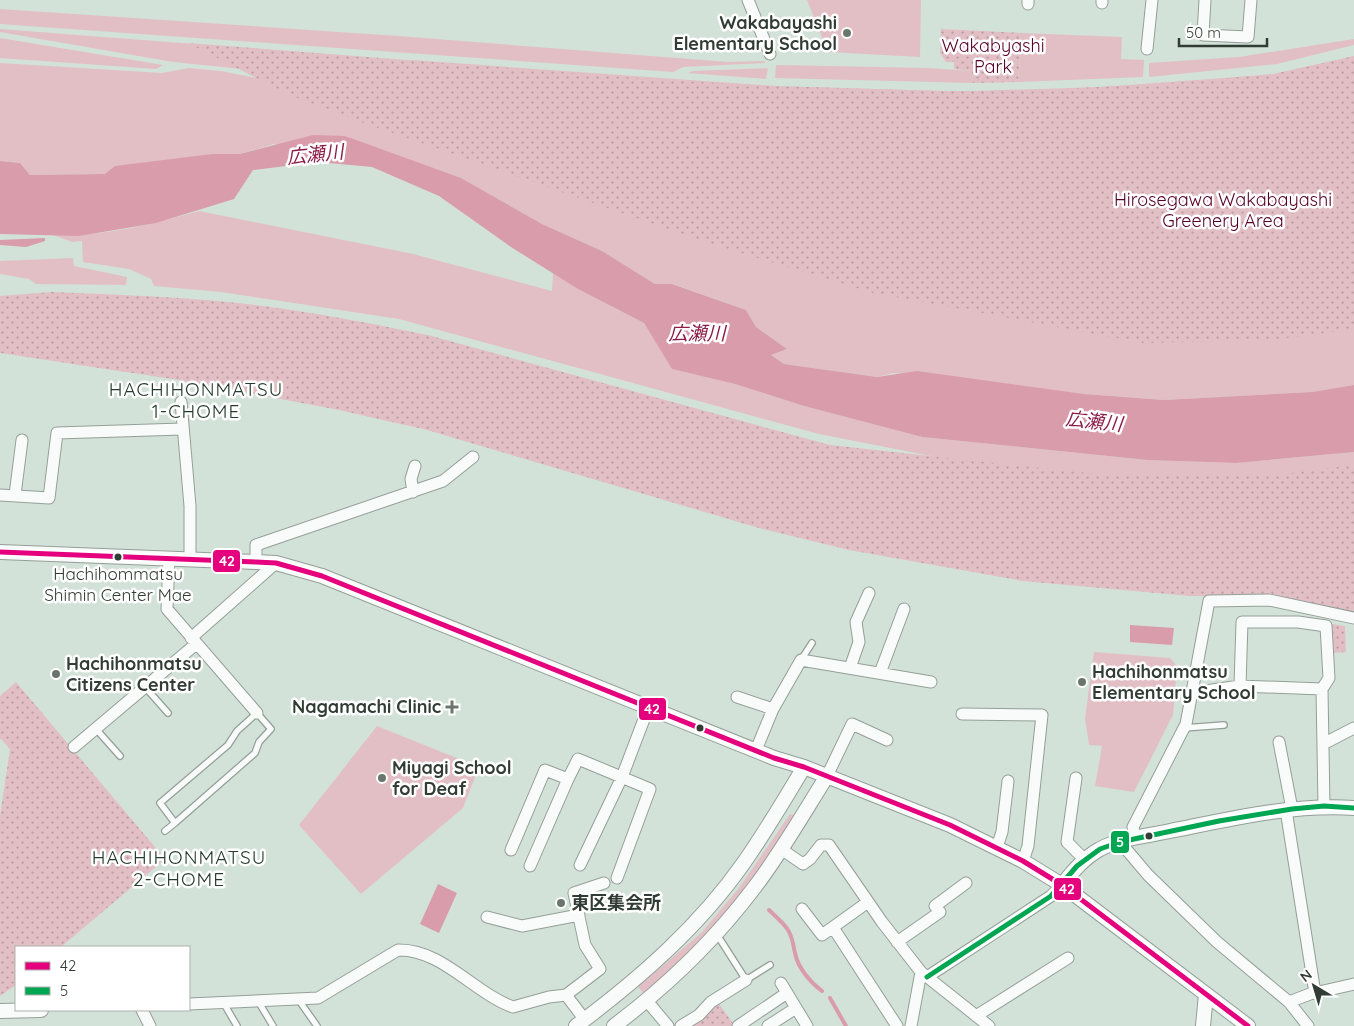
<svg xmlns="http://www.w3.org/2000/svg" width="1354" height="1026" font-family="Quicksand,'Noto Sans JP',sans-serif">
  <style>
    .grass { fill: #e2bfc5 }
    .park { fill: url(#park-dots) }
    .water { fill: #d99cab }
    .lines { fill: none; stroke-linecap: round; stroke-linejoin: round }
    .stream { stroke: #d99cab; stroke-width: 4 }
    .service-casing { stroke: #949f98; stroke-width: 8 }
    .minor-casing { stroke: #949f98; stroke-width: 13 }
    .tertiary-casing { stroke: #949f98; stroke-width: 16 }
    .service { stroke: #f8fbf9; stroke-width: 5.5 }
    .minor { stroke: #f8fbf9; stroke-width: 11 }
    .tertiary { stroke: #f8fbf9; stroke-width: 14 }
    .bus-1-casing { stroke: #fff; stroke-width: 9 }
    .bus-2-casing { stroke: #fff; stroke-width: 9 }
    .bus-1 { stroke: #e5007d; stroke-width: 5 }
    .bus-2 { stroke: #00a651; stroke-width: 5 }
    .poi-dot { fill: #6a766d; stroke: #fff; stroke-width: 2 }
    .bus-dot { fill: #313c34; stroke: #fff; stroke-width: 2 }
    .labels { text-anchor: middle; stroke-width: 5; stroke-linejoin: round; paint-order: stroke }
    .bus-label { font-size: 17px; fill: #313c34; stroke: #fff }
    .poi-label { font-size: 18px; font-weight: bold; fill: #313c34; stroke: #fff; text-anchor: start }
    .park-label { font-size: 18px; fill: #570027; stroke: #fff }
    .water-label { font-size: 19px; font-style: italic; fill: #8c1d48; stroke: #fff }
    .neighbourhood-label { font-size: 19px; letter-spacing: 1px; fill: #253c2e; stroke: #fff }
    .line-badge { stroke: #fff; stroke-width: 2 }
    .badge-label { font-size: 14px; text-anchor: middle; font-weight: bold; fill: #fff }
  </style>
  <defs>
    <pattern id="park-dots" width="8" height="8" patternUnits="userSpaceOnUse" patternTransform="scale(1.25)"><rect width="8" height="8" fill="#e2bfc5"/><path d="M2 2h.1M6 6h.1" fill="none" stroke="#b89ca1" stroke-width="1.8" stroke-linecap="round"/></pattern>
  </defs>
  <rect width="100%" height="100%" fill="#d3e2d8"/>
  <path class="grass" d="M807 0H921L920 57 828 52Z
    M0 9 398 36 728 62 764 61 765 63 683 67 673 72 0 24Z
    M0 29 351 56 252 70 173 62 0 32Z
    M1022 33 1122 37 1121 59 1144 60 1143 77 1018 82Z
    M0 38 163 65 156 69 0 58Z
    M1354 39V45L1277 64 1149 77V63L1239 57Z
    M411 60 774 86 941 91 940 134 972 91 1102 87 1250 76 1354 239V385L1312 392 1164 400 1084 394 894 373 877 377 784 364 771 355 787 349 756 327 746 310 673 284H655L602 251 542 224 461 178 415 162 274 144 240 154H212L105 174 30 175 20 163 0 161V63L162 73 189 68 221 71 311 89Z
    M776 65 928 68 972 71 973 83 775 78Z
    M768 68 766 79 688 73 693 71Z
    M199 211 413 254 552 291 553 272 578 289 644 323 673 369 735 384 804 406 922 437 1147 460 1236 463 1354 452V537L1004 474 941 458 819 434 399 319 221 292 154 286 151 279 129 269 83 262 82 241 72 242 53 235C102 237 152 224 199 211Z
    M73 258 74 266 127 277 126 285 36 284 29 279 0 274V261Z
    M1094 652 1170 658 1177 666 1173 715 1134 792 1095 786 1102 746 1089 745 1085 718Z
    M377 726 479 767 463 808 361 894 299 825Z
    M790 814 796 816 765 865 709 933 645 995 638 987 702 932 739 888Z"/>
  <path class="park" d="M941 29 1022 33 1018 82 973 83 972 71 954 69V62H946L940 53Z
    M188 43 664 80 774 86 941 91H1025L1186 82 1273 74 1354 56V329L1272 340 1143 343 873 293 702 241 364 123 290 95Z
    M51 292C121 295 193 297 263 306 318 313 373 324 428 335L830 445 1105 475H1275L1354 465V615L1269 597 1190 596 1023 581 849 550 759 528 427 430 339 410 179 380 0 353V296Z
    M1332 624 1345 626 1346 652 1334 653Z
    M16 682 165 859 61 947H16V985L0 996V816L10 749 0 738V696Z
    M719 1004 735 1026H688L704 1018Z"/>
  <path class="water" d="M313 135 345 136 461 178 542 224 602 251 655 284H672L746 310 756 327 787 349 771 355 784 364 877 377 917 371 1084 394 1164 400 1312 392 1354 385V452L1236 463 1147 460 922 437 804 406 735 384 672 369 644 323 578 289 511 247 439 196 372 167 318 162 253 170 234 199 156 223 79 236 0 234V161L20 163 30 175 105 174 115 166 212 154H240Z
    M45 238V241L26 247 0 245V240Z
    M1130 625 1174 628 1172 645 1130 642Z
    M438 884 457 893 439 933 420 924Z"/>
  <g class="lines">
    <path class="stream" d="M769 910C775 916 784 923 788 930 793 938 793 945 795 953 798 968 810 982 822 991
      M830 998 846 1026"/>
    <g class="service-casing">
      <path id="service" d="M801 660 812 643
        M145 687 168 713
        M257 713 271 729 259 742 255 753 175 823 160 803 228 745 237 731Z
        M1184 728 1224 725
        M96 729 120 756
        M165 831 175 823
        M716 933 746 980 770 965
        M298 999 317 1026
        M258 1001 273 1026
        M223 1002 237 1026"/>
    </g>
    <g class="minor-casing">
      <path id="minor" d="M748 0 770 54
        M1205 0 1203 35 1248 37 1251 0
        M1102 3V0
        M1028 4V0
        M1147 49 1152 0
        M181 402 190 506V559
        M413 492 411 479 415 466
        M0 495 49 498 57 433 182 429
        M15 495 22 440
        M169 558 167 609 257 713
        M256 562V545L443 481 473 457
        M191 638 276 563
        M850 668 859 642 856 622 869 593
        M880 673 904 609
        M1240 686 1322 689
        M1191 693 1240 686 1242 622H1298L1326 626 1329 678 1322 689 1324 806
        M737 697 773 709
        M962 714 1042 715 1028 846 1023 861
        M1279 742 1292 809
        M1323 744 1354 728
        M74 747 196 644
        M756 750 773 709 801 660 931 682
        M827 776 852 724 887 740
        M1076 778 1067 842 1085 860
        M1286 810 1315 993
        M1135 838 1133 827 1186 724 1209 601 1269 600 1354 618
        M1120 842 1148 875 1217 942 1289 1002 1308 1026
        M997 847 1002 832 1008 781
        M781 849 803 864 810 859 821 845H829L882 922 921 972 989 1026
        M511 850 545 770 568 779 578 759 650 789 617 878
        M580 865 622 777 649 706
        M530 866 568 779
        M802 909 822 935 868 902
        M487 917 522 926 579 915
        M834 929 897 1026
        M897 942 940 912 935 906 966 883
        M927 977 1051 896 1062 885
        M781 983 807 1026
        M566 995 585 1020
        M647 1001 668 1026
        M1289 1002 1310 994 1354 984
        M189 1004 318 998 398 950C442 949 474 993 513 1007L549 997 566 995 600 969 585 945 574 893 604 883
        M142 1010 150 1026
        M976 1016 1068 958
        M681 1026 699 1015 711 1002 746 980
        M738 1026 787 993
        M768 1026 796 1008
        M911 1026 921 972"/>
    </g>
    <g class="tertiary-casing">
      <path id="tertiary" d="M0 552 256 562 276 563 322 576 774 758 804 767 950 825 1023 861 1062 885 1248 1026
        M1062 885C1073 871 1084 858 1100 849 1121 838 1147 836 1170 831 1230 819 1292 804 1354 808
        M0 1011 41 1010
        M576 1026C639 979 700 926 745 861 766 831 785 799 804 767
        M614 1026C667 986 714 941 754 888 781 853 803 814 827 776
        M1203 1026 1206 994"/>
    </g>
    <use href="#service" class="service"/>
    <use href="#minor" class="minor"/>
    <use href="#tertiary" class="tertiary"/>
    <g class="bus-1-casing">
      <path id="bus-1" d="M0 552 256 562 276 563 322 576 774 758 804 767 950 825 1023 861 1062 885 1248 1026"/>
    </g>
    <g class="bus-2-casing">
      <path id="bus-2" d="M927 977 1051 896 1077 866 1100 849 1120 842 1219 821 1292 809 1324 806 1354 808"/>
    </g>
    <use href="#bus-1" class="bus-1"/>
    <use href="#bus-2" class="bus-2"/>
  </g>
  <g class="poi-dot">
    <circle cx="847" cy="33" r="5"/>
    <circle cx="56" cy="674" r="5"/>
    <circle cx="1082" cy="682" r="5"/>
    <path d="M449.5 699.5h5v5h5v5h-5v5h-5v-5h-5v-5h5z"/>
    <circle cx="382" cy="778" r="5"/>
    <circle cx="561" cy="903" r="5"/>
  </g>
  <g class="bus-dot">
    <circle cx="118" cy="557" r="4.5"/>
    <circle cx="700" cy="728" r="4.5"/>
    <circle cx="1149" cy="836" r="4.5"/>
  </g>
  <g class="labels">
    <g class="bus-label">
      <text x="118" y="580">Hachihommatsu<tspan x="118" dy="21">Shimin Center Mae</tspan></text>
    </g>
    <g class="poi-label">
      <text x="837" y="29" text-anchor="end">Wakabayashi<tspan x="837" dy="21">Elementary School</tspan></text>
      <text x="66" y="670">Hachihonmatsu<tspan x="66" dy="21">Citizens Center</tspan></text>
      <text x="1092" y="678">Hachihonmatsu<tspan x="1092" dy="21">Elementary School</tspan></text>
      <text x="441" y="713" text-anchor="end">Nagamachi Clinic</text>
      <text x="392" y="774">Miyagi School<tspan x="392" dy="21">for Deaf</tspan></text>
      <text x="571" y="909">東区集会所</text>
    </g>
    <g class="park-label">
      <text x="993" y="52">Wakabyashi<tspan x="993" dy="21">Park</tspan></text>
      <text x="1223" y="206">Hirosegawa Wakabayashi<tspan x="1223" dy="21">Greenery Area</tspan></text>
    </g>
    <g class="water-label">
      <text transform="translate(315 154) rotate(-6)" y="7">広瀬川</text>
      <text x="697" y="340">広瀬川</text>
      <text transform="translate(1094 421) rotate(6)" y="7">広瀬川</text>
    </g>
    <g class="neighbourhood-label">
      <text x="196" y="396">HACHIHONMATSU<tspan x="196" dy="22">1-CHOME</tspan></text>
      <text x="179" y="864">HACHIHONMATSU<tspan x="179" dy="22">2-CHOME</tspan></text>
    </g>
  </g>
  <g class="line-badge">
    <rect x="212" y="549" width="29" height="24" rx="5" fill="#e5007d"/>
    <rect x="638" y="697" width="29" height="24" rx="5" fill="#e5007d"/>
    <rect x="1110" y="830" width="20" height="24" rx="5" fill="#00a651"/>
    <rect x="1053" y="877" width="29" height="24" rx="5" fill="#e5007d"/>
  </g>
  <g class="badge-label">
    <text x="227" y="566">42</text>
    <text x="652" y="714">42</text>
    <text x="1120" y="847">5</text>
    <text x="1067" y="894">42</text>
  </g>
  <rect x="15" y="946" width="175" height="65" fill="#ffffff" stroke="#adb1ae"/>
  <rect x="25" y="962" width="25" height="8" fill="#e5007d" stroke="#adb1ae"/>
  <text x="60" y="971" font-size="15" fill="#313c34">42</text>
  <rect x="25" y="987" width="25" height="8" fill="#00a651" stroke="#adb1ae"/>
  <text x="60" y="996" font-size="15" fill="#313c34">5</text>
  <g transform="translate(1314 986) rotate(322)" stroke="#ffffff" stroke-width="4" paint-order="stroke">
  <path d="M0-4L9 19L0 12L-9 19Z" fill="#313c34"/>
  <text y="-8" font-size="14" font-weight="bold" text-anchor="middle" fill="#313c34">N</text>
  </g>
  <path d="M1179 38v8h88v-8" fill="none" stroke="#313c34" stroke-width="2.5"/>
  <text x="1186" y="38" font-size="15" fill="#313c34" stroke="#ffffff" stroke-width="4" paint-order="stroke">50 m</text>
</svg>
